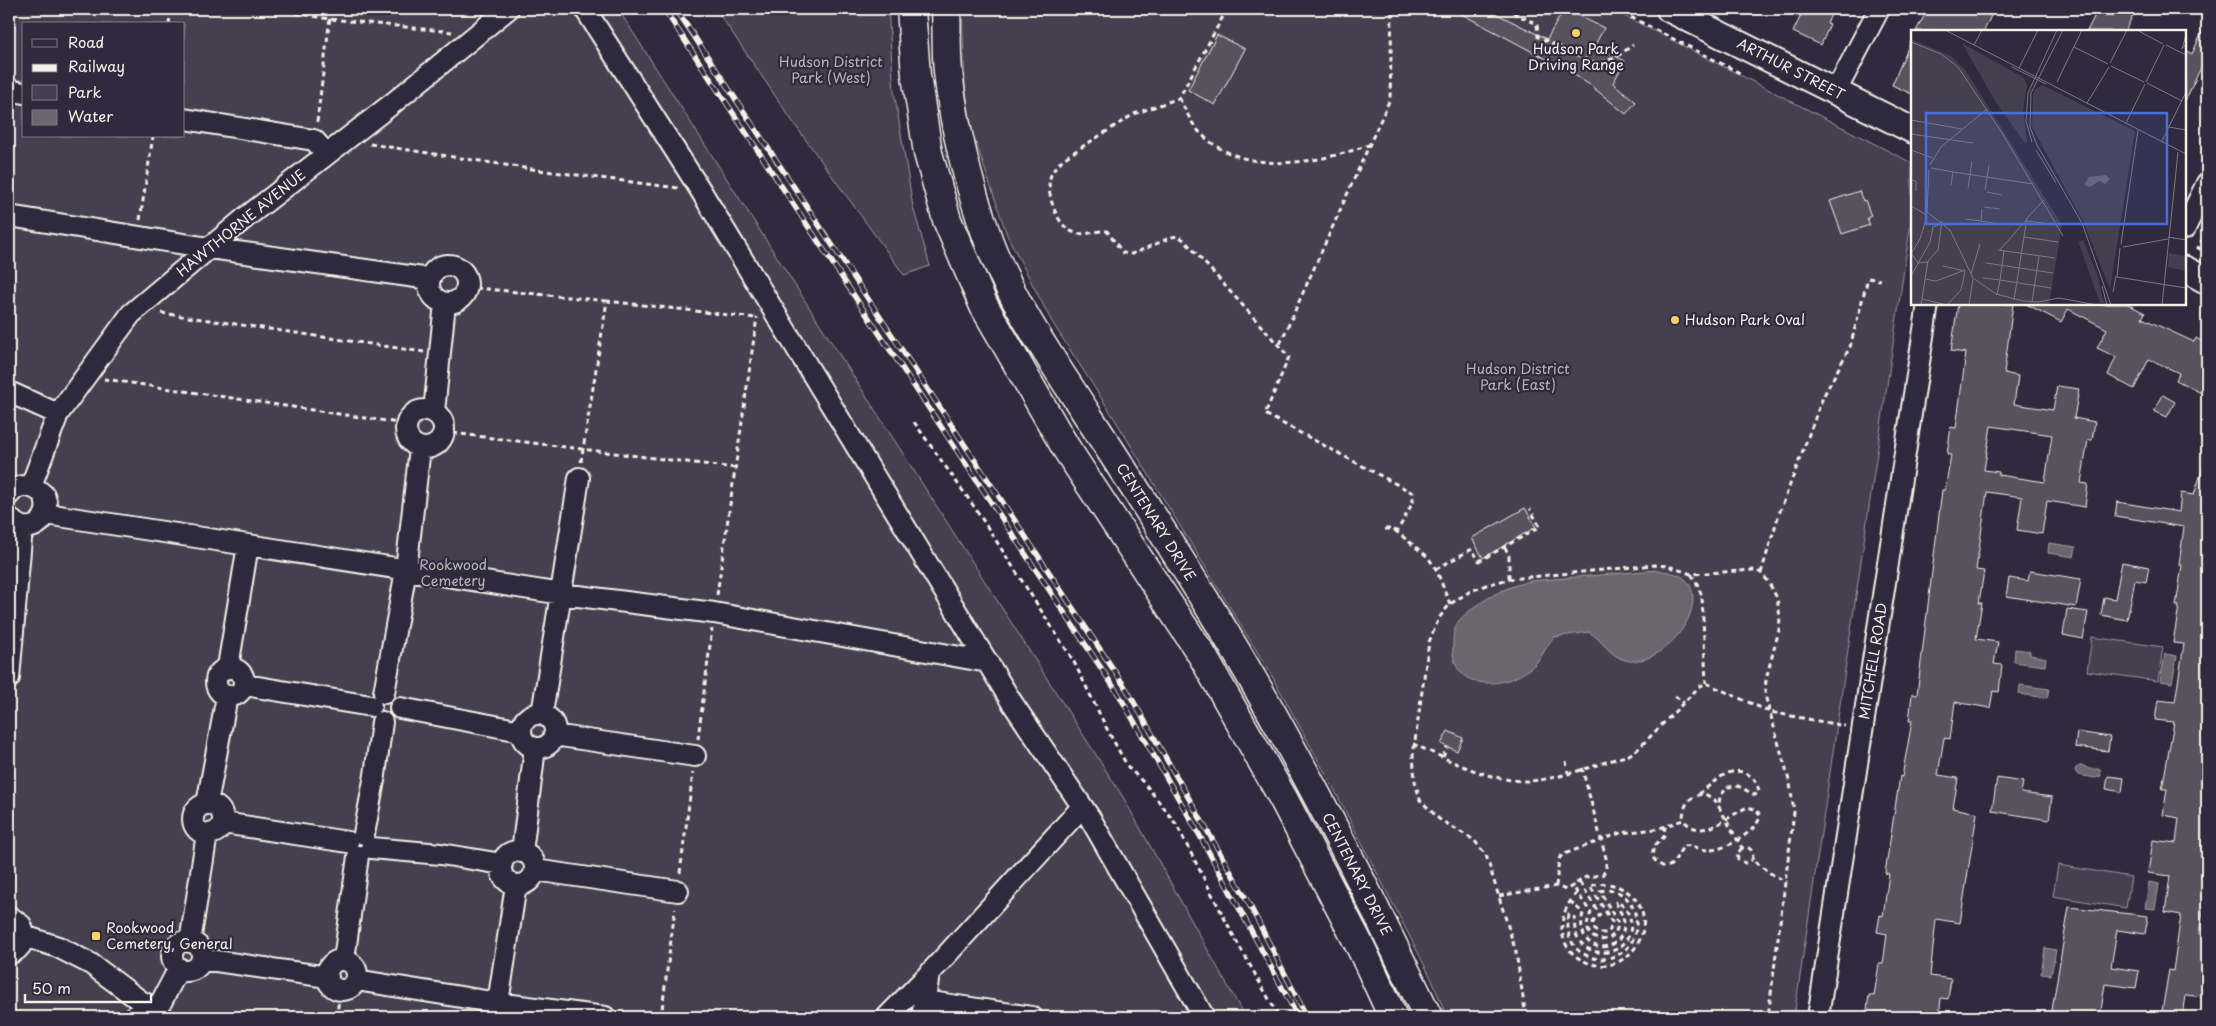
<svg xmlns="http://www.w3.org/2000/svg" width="2216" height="1026" font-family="'Playpen Sans',sans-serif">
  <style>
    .green { fill: #454050; stroke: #9c989c; fill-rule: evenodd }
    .water { fill: #6a6670; stroke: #a19ea0 }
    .building { fill: #56525f; stroke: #f4f1e8; fill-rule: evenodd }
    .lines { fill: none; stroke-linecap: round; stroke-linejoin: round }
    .minor-casing { stroke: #f4f1e8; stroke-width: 24 }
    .major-casing { stroke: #f4f1e8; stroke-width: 29 }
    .highway-casing { stroke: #f4f1e8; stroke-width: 31 }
    .path { stroke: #f4f1e8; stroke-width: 3; stroke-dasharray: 5 4; stroke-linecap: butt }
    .minor { stroke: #2f2a3d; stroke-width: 20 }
    .major { stroke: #2f2a3d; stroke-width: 25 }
    .highway { stroke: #2f2a3d; stroke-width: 28 }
    .rail-casing { stroke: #f4f1e8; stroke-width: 5.5 }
    .rail { stroke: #2f2a3d; stroke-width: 4; stroke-dasharray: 11; stroke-linecap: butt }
    .poi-dot { fill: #ffd166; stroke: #2f2a3d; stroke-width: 2 }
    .labels { text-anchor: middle; stroke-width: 4.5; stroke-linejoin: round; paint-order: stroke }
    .poi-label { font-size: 14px; fill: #f4f1e8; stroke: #2f2a3d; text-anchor: start }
    .park-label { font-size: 14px; fill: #b7b3b3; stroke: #2f2a3d }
    .street-label { font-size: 14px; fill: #f4f1e8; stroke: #2f2a3d }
    .inset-road { fill: none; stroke: #7e7a81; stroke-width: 1 }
    .view { fill: #486fdb; fill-opacity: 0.15; stroke: #486fdb; stroke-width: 2.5 }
    .inset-edge { fill: none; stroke: #f4f1e8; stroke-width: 2.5 }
  </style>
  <rect width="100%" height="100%" fill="#2f2a3d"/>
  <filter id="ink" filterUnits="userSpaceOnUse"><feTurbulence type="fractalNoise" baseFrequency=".02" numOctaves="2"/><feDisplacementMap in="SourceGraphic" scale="10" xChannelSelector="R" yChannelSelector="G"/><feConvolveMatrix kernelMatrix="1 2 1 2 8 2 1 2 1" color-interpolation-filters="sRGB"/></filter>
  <g filter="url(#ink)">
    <path class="green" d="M9 9H618L1123 797 1245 1017H9ZM24 24H184V136H24Z
      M716 9H888L894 91 913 207 930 266 904 275 795 125Z
      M962 9H1611L1912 163V215L1794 1017H1447L1431 978 1334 789 1272 676 1109 410 1052 322 1007 235 972 131 965 85Z
      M2092 637 2163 647 2158 681 2087 671Z
      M2058 865 2131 877 2126 908 2053 896Z"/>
    <path class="water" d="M2049 543 2076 547 2074 557 2048 553Z
      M1658 570C1666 572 1680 573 1686 580 1712 609 1659 670 1625 660 1608 655 1603 640 1589 632L1554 637C1546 645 1543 657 1534 665 1507 691 1449 693 1453 644 1453 637 1454 628 1458 622 1464 614 1474 608 1482 602 1497 592 1513 585 1531 581Z
      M2015 649 2030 651V655L2046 658 2045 666 2014 662Z
      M2165 654 2177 656 2172 683 2160 681Z
      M2020 685 2049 689 2047 698 2019 694Z
      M2082 765 2089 769H2100L2101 776 2095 778 2078 775 2075 771 2076 768Z
      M2149 882 2159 884 2155 909 2145 908Z
      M2045 948 2056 950 2051 975 2041 974Z"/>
    <path class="building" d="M1452 9H1487L1547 39 1564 9 1604 28 1595 45 1625 61 1613 83 1636 102 1626 114 1590 85 1565 69Z
      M1804 9H1834L1827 23 1830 24 1821 45 1793 32Z
      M1928 9H1994L1984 31H1916Z
      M2098 9H2136L2125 31H2087Z
      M2207 21V55L2185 101V50L2192 54Z
      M1217 35 1245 49 1215 105 1188 90Z
      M1912 38V94L1892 85Z
      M1859 191 1863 201 1865 200 1871 216 1867 218 1870 225 1842 234 1830 201Z
      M1958 304H2013L2004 373 2018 376 2014 404 2053 410 2057 386 2079 389 2074 418 2095 422 2092 440H2088L2081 483 2088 484 2085 507 2047 501 2042 534 2017 530 2022 497 1987 492 1976 570 1984 571 1979 603H1982L1976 639 1998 642 1994 664 2002 665 1999 692 1993 691 1990 708 1955 702 1950 739 1944 738 1938 775 1958 778 1953 808 1977 813 1960 923 1936 919 1930 976 1951 979 1948 999 1941 998 1939 1017H1866L1869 995 1874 996 1879 964H1883L1887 934 1877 932 1880 915 1883 916 1889 874 1885 873 1900 776 1902 777 1912 721H1909L1912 694 1917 695 1942 490H1945L1951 455 1947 454 1951 427 1956 428 1966 353 1951 351ZM1991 426 2052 435 2045 482 1999 475V472L1984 470Z
      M2026 304H2127L2145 313 2142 318 2194 342 2196 338 2207 344V396L2176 380 2179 373 2149 359 2134 389 2108 375 2116 357 2097 348 2107 329 2068 309 2061 322Z
      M2163 395 2175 402 2167 417 2154 411Z
      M2204 464H2207V887L2199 934 2207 935 2206 976 2203 997 2186 995 2183 1017H2161L2169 970 2173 971 2181 915 2165 912 2170 876 2148 873 2153 840 2176 843 2179 818 2163 815 2167 789H2162L2174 722 2155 720 2158 700 2175 702 2184 644 2173 643 2179 606H2176L2182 565H2179L2184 527 2115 516 2117 502 2179 512 2181 493 2194 495Z
      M1525 508 1536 527 1483 558 1472 538Z
      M2122 562 2149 567 2146 582 2135 580 2127 620 2101 615 2104 597 2115 599Z
      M2030 571 2081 579 2076 607 2006 596 2009 578 2028 581Z
      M2067 609 2088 612 2083 639 2063 635Z
      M1448 731 1463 738 1457 751 1441 744Z
      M2077 732 2110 737 2108 751 2075 747Z
      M2108 776 2124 778 2122 792 2106 789Z
      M1997 778 2023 782 2021 793 2052 797 2049 820 1992 811Z
      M2069 907 2148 916 2145 934 2117 930 2111 967 2139 971 2136 988 2105 984 2100 1017 2051 1016Z"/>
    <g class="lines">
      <g class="minor-casing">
        <path id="minor" d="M585 9 701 191 1011 701 1090 818 1204 1017
          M9 90 24 93
          M1836 91 1879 9
          M184 119 314 140 327 154
          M9 216 209 248 430 279
          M2185 228 2207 183
          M429 284a19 19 0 1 1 38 0a19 19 0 1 1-38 0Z
          M9 392 58 414
          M406 429a19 19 0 1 1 38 0a19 19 0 1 1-38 0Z
          M434 412 445 303
          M31 486 58 414 131 314 245 218 393 103 508 9
          M9 495C18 482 33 484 44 495 55 521 26 540 9 517
          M46 514 248 545
          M228 667 248 545 562 594 714 613 988 662
          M216 682a14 14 0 1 1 28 0a14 14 0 1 1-28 0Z
          M9 678 22 527
          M245 685 371 706
          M384 693 406 570 420 448
          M400 708 521 731
          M542 714 579 478
          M521 731a17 17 0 1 1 34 0a17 17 0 1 1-34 0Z
          M554 735 695 756
          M193 819a15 15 0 1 1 30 0a15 15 0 1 1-30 0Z
          M207 804 227 696
          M223 823 348 842
          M364 834 375 775 382 722
          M371 848 441 854 502 864
          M501 868a17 17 0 1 1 34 0a17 17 0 1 1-34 0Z
          M522 852 535 748
          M535 870 678 891
          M9 916 21 925C27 938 22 949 9 954
          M24 936 58 947 91 964 162 1017
          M172 956a15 15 0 1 1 30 0a15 15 0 1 1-30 0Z
          M190 942 207 834
          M202 959 328 977
          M344 960 358 856
          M327 975a15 15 0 1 1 30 0a15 15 0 1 1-30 0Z
          M356 980 498 1003 516 885
          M924 1001 1032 1017
          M498 1003 605 1017
          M156 1012 179 968
          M135 1017 145 1003
          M887 1017 929 974
          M922 1017 929 974 1082 807
          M1818 1017 1928 304"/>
      </g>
      <g class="major-casing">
        <path id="major" d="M1669 9 1912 130
          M2185 269 2207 281"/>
      </g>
      <g class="highway-casing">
        <path id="highway" d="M911 9 916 75 928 153 947 220 984 306 1066 448 1202 655 1284 800 1363 952 1393 1017
          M946 9C947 29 946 51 948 71 954 129 969 187 989 242 1013 305 1054 363 1090 419 1134 486 1176 553 1218 621 1296 749 1363 882 1428 1017"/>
      </g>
      <path class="path" d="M269 9 330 19 452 32
        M1227 9 1179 98 1134 114 1063 159C1058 165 1052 170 1050 178 1046 193 1057 227 1073 232 1085 237 1095 230 1107 231L1123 253 1132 254 1172 237 1178 236 1184 240 1289 357 1265 414 1413 493V502L1397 532 1428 557 1436 569 1450 604
        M1505 9 1537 24 1538 37 1596 64 1615 58 1633 45
        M1615 9 1740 73
        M169 24 171 9
        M9 38 13 9
        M1179 98C1185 108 1189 119 1196 128 1238 179 1319 164 1371 144
        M317 122 331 9
        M370 144 538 170 678 188
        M140 220 153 136
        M2207 230 2198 248 2207 253
        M467 287 607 301
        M161 313 424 352
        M1280 344 1390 99 1392 9
        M104 379 406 424
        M914 422 975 508 1073 660 1108 731 1128 767 1146 785 1176 824 1232 933 1279 1017
        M444 432 735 468
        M581 462 607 301 756 318
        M1385 529H1393L1397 532
        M1505 547 1509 556V579
        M1436 569 1472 549 1479 561 1540 527 1530 509
        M1761 573 1779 514 1823 397 1850 347 1868 278 1880 280
        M1691 574 1696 581 1702 596 1706 683
        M717 595 757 317
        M1675 696 1684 703
        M698 739 712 629
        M1413 744C1448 759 1487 781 1526 781 1560 780 1596 764 1629 755L1637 750 1699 687 1706 683 1770 712 1845 726
        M1443 757 1447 747
        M1566 761 1568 773
        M1699 794C1713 783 1731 763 1749 775 1755 779 1758 785 1759 792L1755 795 1738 786 1728 787 1720 796 1719 805
        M1665 826 1664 837C1656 844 1650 848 1654 859 1672 880 1676 853 1684 846 1692 844 1701 851 1710 850 1725 850 1758 831 1760 816L1757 810 1748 807C1726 816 1704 843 1683 820
        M1742 848 1737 854 1738 859 1745 863 1752 860
        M680 873 693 773
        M1556 886 1559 859 1562 855 1620 833 1657 829 1683 820C1683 805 1689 795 1705 794L1715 800 1742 848C1750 845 1755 852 1752 860L1770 873 1786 882
        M1577 893C1559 911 1554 943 1580 959 1628 987 1670 916 1623 889 1612 883 1601 882 1590 886L1612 922 1610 930 1607 933H1598L1595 930 1593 922 1600 915 1579 881
        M1499 896 1556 886 1566 890 1586 877 1602 875 1606 870V858L1582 768
        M1570 901 1583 913C1573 956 1624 956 1624 924 1624 915 1618 910 1616 902H1618C1626 908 1631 915 1631 925 1629 964 1569 961 1575 918L1569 915C1566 929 1569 942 1579 951 1588 957 1598 961 1608 958 1652 950 1641 882 1600 891L1618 923C1616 951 1575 941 1591 913L1572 885
        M336 1017 341 990
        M661 1017 675 909
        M1526 1017 1516 952 1486 855 1474 840 1439 819 1420 800 1415 781 1413 755 1429 642 1439 618 1450 604 1469 592 1486 585 1509 579 1654 565 1668 566 1691 574 1755 570 1761 573 1768 581 1777 598 1780 617 1779 630 1766 679 1765 695 1790 784 1794 812 1768 1017"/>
      <use href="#minor" class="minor"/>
      <use href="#major" class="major"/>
      <use href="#highway" class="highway"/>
      <g class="rail-casing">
        <path id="rail" d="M664 9 1119 695 1200 836 1298 1017
          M676 9 1127 690 1248 902 1307 1017"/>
      </g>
      <use href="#rail" class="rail"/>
    </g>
  </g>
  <g class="poi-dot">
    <circle cx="1576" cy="33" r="5"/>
    <circle cx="1675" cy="320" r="5"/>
    <rect x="91" y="931" width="10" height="10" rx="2.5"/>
  </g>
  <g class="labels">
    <g class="poi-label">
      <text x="1576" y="54" text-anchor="middle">Hudson Park<tspan x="1576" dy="16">Driving Range</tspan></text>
      <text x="1685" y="325">Hudson Park Oval</text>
      <text x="106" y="933">Rookwood<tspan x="106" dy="16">Cemetery, General</tspan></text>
    </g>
    <g class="park-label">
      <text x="831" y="67">Hudson District<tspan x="831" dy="16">Park (West)</tspan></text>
      <text x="1518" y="374">Hudson District<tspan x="1518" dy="16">Park (East)</tspan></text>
      <text x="453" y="570">Rookwood<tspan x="453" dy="16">Cemetery</tspan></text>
    </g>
    <g class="street-label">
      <text transform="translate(1791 69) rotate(27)" y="5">ARTHUR STREET</text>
      <text transform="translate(241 223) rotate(-39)" y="5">HAWTHORNE AVENUE</text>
      <text transform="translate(1156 522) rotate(58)" y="5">CENTENARY DRIVE</text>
      <text transform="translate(1873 661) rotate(-81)" y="5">MITCHELL ROAD</text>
      <text transform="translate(1357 874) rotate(63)" y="5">CENTENARY DRIVE</text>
    </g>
  </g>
  <g transform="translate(1911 30)">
    <rect width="275" height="275" fill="#2f2a3d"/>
    <path d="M0 9 40 26 55 41 151 195 138 275H0ZM51 13 113 48 116 55 112 80 116 111 114 113 84 71ZM131 55 224 101 199 259 171 189 121 97 122 67 123 60ZM172 210 186 244 193 273H189L167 211ZM258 223 275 226V241L257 237Z" fill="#454050"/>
    <path d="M195 145 199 149 194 154 188 151 179 157 173 155 178 147Z" fill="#6a6670"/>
    <path class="inset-road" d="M34 0 275 124M152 0 120 63 119 97 126 115 171 193 200 275M226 0 252 14M275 5 271 19 275 14M0 12 30 24 47 37 91 103 152 206M63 15 71 0M255 15 275 25M163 17 197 34M199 33 216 0M200 36 233 52M101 37 135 54M108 38 127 0M146 52 171 0M235 52 253 15M236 53 271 71M176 73 198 37M0 90 51 99M215 93 234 54M258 97 275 100M0 104 62 113M251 111 275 62M121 112 115 91 117 63 146 0M0 120 22 128M125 120 145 153M19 135 30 117 76 79M20 138 42 142M0 150 5 151V161M40 155 42 142 122 154M57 158 61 131M74 160 78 135M76 162 91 165M133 170 116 188 113 207 147 212M0 176 14 184M73 177 89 179M16 182 39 200 62 248 85 264 112 271 127 272 148 268 186 275M16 182 18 140M54 189 70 191 71 179M70 191 87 194M116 191 147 195M257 207 275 210M210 214 227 100M212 217 257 209M209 218 206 247 275 258M87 220 144 228M89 220 116 189M93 221 89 250 140 258M0 224 9 209 16 186M1 224 7 233 17 232M75 233 142 243M32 236 54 241 50 260 36 275M60 244 69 214M0 246 19 212 22 197 30 194M72 248 89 250 86 265M14 249 25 251 54 240M191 256 196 275M202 262 205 246M11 269 36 275M103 270 113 207M121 272 128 226M10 275 17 231 27 220 31 191M58 275 62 249M251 275 267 122"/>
    <path class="view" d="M15 83H256V194H15Z"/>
    <rect width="275" height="275" class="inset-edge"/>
  </g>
  <rect width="2216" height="1026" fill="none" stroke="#2f2a3d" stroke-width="30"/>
  <rect x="15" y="15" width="2186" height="996" fill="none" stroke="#f4f1e8" stroke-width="2" filter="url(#ink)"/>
  <rect x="22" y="22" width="162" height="115" fill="#2f2a3d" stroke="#7e7a81"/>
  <rect x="32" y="39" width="25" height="8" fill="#2f2a3d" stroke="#7e7a81"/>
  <text x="68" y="48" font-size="15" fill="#f4f1e8">Road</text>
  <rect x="32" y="64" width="25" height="8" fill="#f4f1e8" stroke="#7e7a81"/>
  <text x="68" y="72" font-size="15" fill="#f4f1e8">Railway</text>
  <rect x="32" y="85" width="25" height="15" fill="#454050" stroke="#7e7a81"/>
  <text x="68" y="98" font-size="15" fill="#f4f1e8">Park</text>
  <rect x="32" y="110" width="25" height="15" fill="#6a6670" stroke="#7e7a81"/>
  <text x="68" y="122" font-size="15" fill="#f4f1e8">Water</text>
  <path d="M25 994v8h126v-8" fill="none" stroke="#f4f1e8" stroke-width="2.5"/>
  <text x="32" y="994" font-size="15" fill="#f4f1e8" stroke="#2f2a3d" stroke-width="4" paint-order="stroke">50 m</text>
</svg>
